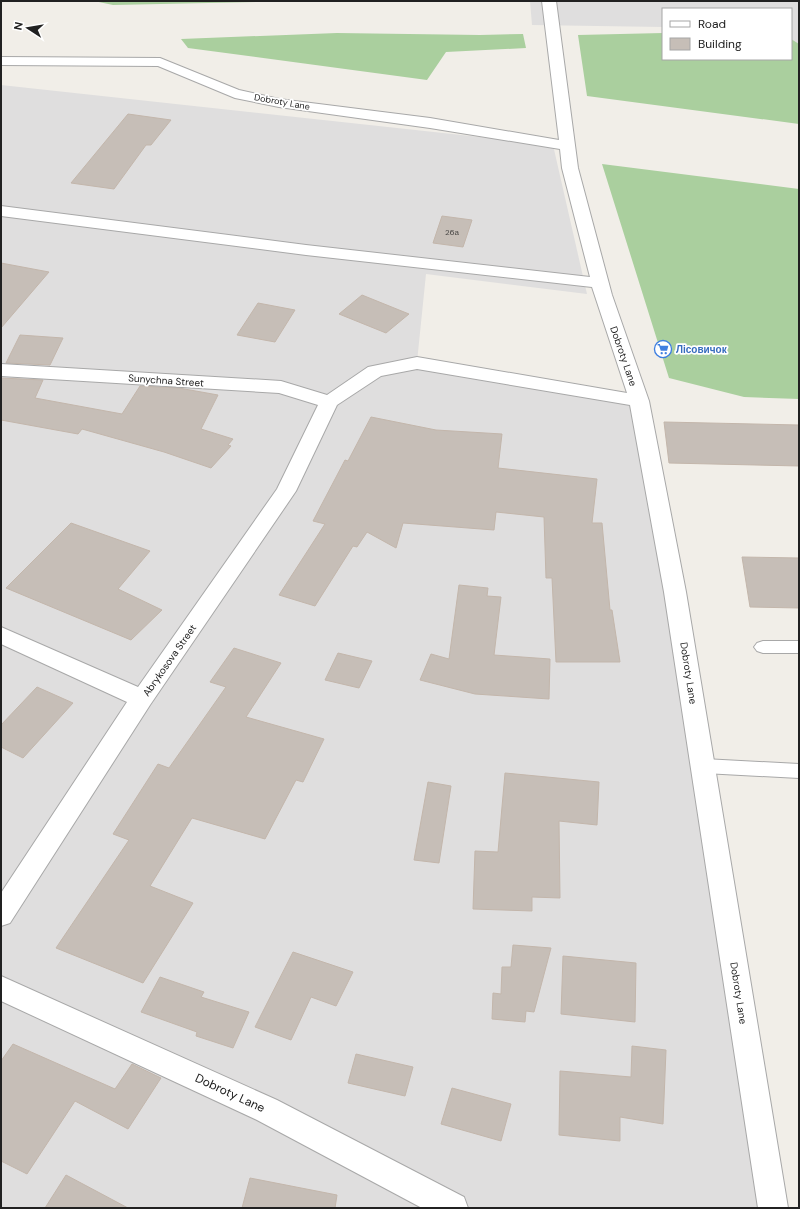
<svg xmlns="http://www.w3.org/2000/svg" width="800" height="1209" font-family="'DM Sans',sans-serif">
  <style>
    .residential { fill: #dfdede }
    .forest { fill: #aacf9e }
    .building { fill: #c6beb7; stroke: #c3b6ab }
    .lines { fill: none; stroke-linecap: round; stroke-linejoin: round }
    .service-casing { stroke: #a8a8a8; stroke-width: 2 }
    .minor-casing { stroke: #a8a8a8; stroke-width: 2 }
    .service { fill: #fff; fill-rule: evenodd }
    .minor { fill: #fff; fill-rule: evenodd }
    .labels { text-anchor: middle; stroke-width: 3.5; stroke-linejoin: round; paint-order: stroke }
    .number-label { font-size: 8px; fill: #4a4846 }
    .far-street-label { font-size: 9px; fill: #212121; stroke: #fff }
    .shop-label { font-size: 10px; font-weight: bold; fill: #366cbe; stroke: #fff; text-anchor: start }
    .street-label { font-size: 10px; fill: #212121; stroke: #fff }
    .near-street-label { font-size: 12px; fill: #212121; stroke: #fff }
  </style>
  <rect width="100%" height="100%" fill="#f1eee8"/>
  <path class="residential" d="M530 1H799V73L791 59V9H663V27L532 25Z
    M1 85 553 145 587 294 426 274 417 362 639 401 773 1208H1Z"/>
  <path class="forest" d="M94 1H297L113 5Z
    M337 33 480 35 523 34 526 48 446 52 427 80 188 48 181 39Z
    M663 33V59H791V39L799 44V124L587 96 578 35Z
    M602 164 799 189V399L744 397 669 378Z"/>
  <path class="building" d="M128 114 171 120 151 145H146L114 189 71 183Z
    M442 216 472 220 463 247 433 243Z
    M1 263 49 272 1 328Z
    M362 295 409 314 386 333 339 314Z
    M258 303 295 310 275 342 237 335Z
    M20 335 63 338 50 365 6 363Z
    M1 378 43 380 35 398 122 414 140 386 179 388 218 395 201 429 233 439 228 445 231 446 211 468 164 452 82 429 78 434 1 420Z
    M371 417 436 430 502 434 498 468 597 479 592 523H602L610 610H612L620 662H556L552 578H546L544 517 496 512 494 530 403 523 396 548 367 532 357 547 353 546 315 606 279 595 325 524 313 521 345 460 348 461Z
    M664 422 799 425V466L669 463Z
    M71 523 150 551 118 589 162 610 131 640 6 588Z
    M742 557 799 558V608L750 607Z
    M459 585 488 588 487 596 501 597 494 655 550 659 549 699 475 694 420 680 431 654 449 659Z
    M234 648 281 663 246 717 324 739 303 782 296 780 265 839 192 818 150 886 193 903 143 983 56 948 129 840 113 834 158 764 169 768 226 687 210 682Z
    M338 653 372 661 359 688 325 680Z
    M37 687 73 703 23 758 1 747V725Z
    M505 773 599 782 597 825 559 821 560 898 532 897V911L473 909 475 851 498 852Z
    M428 782 451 786 439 863 414 860Z
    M513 945 551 948 534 1012 526 1011 525 1022 492 1019 493 993 501 994 502 967H511Z
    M293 952 353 972 336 1006 311 997 291 1040 255 1027Z
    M563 956 636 963 635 1022 561 1014Z
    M160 977 204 992 201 997 249 1012 233 1048 196 1036 197 1032 141 1012Z
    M13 1044 115 1089 132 1064 161 1078 128 1129 75 1101 27 1174 1 1161V1061Z
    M632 1046 666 1050 663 1124 620 1117V1141L559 1135 560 1071 631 1077Z
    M356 1054 413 1067 405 1096 348 1083Z
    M452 1088 511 1104 501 1141 441 1124Z
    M66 1175 128 1208H45Z
    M250 1178 337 1195 335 1208H242Z"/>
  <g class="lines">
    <g class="service-casing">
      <path id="service" d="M763 641H799V653H763L757 651 754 647 757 643Z
        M704 759 799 764V778L704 773 697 771 695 766 697 761Z"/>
    </g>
    <g class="minor-casing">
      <path id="minor" d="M542 1H556L578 168 612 295 649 401 686 592 788 1208H758L664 592 630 405 417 369 381 376 337 405 296 491 150 705 10 923 1 926V893L127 702 1 644V627L138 687 277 489 318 405 279 393 1 376V364L281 381 327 395 368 367 417 357 627 393 592 287 306 255 1 216V206L306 245 590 277 562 168 560 149 430 128 279 107 235 98 158 66 1 65V57L160 58 239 90 279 99 430 118 559 140Z
        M1 976 277 1100 464 1197 468 1208H422L257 1120 1 1001Z"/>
    </g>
    <use href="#service" class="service"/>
    <use href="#minor" class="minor"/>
  </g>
  <defs>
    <g id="supermarket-ring" transform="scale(0.9)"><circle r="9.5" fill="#fff" stroke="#3f7fe0" stroke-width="1.5"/><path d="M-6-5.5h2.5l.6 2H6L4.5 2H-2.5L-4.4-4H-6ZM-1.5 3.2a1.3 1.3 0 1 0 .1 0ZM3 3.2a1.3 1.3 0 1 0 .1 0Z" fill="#3f7fe0"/></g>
  </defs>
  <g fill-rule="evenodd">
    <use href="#supermarket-ring" x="663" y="349"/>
  </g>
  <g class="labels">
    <g class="number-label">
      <text x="452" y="235">26а</text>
    </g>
    <g class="far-street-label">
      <text transform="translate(282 102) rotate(10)" y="3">Dobroty Lane</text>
    </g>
    <g class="shop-label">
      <text x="676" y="353">Лісовичок</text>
    </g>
    <g class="street-label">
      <text transform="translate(624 356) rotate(71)" y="4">Dobroty Lane</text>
      <text transform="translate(166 380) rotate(4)" y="4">Sunychna Street</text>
      <text transform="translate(169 660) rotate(-55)" y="4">Abrykosova Street</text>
      <text transform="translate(689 673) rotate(81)" y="4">Dobroty Lane</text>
      <text transform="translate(739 993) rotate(81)" y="4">Dobroty Lane</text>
    </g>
    <g class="near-street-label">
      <text transform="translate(230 1093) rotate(25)" y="4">Dobroty Lane</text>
    </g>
  </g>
  <rect width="800" height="1209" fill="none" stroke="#212121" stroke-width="4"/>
  <rect x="662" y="8" width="130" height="52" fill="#ffffff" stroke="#a6a6a6"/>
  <rect x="670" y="21" width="20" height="6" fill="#ffffff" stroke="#a6a6a6"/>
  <text x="698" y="28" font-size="12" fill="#212121">Road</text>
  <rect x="670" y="38" width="20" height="12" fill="#c6beb7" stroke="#a6a6a6"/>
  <text x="698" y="48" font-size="12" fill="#212121">Building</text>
  <g transform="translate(28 28) rotate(282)" stroke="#ffffff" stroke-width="3" paint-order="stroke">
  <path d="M0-3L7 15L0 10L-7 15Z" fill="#212121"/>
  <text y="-6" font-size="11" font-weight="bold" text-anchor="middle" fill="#212121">N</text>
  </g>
</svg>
